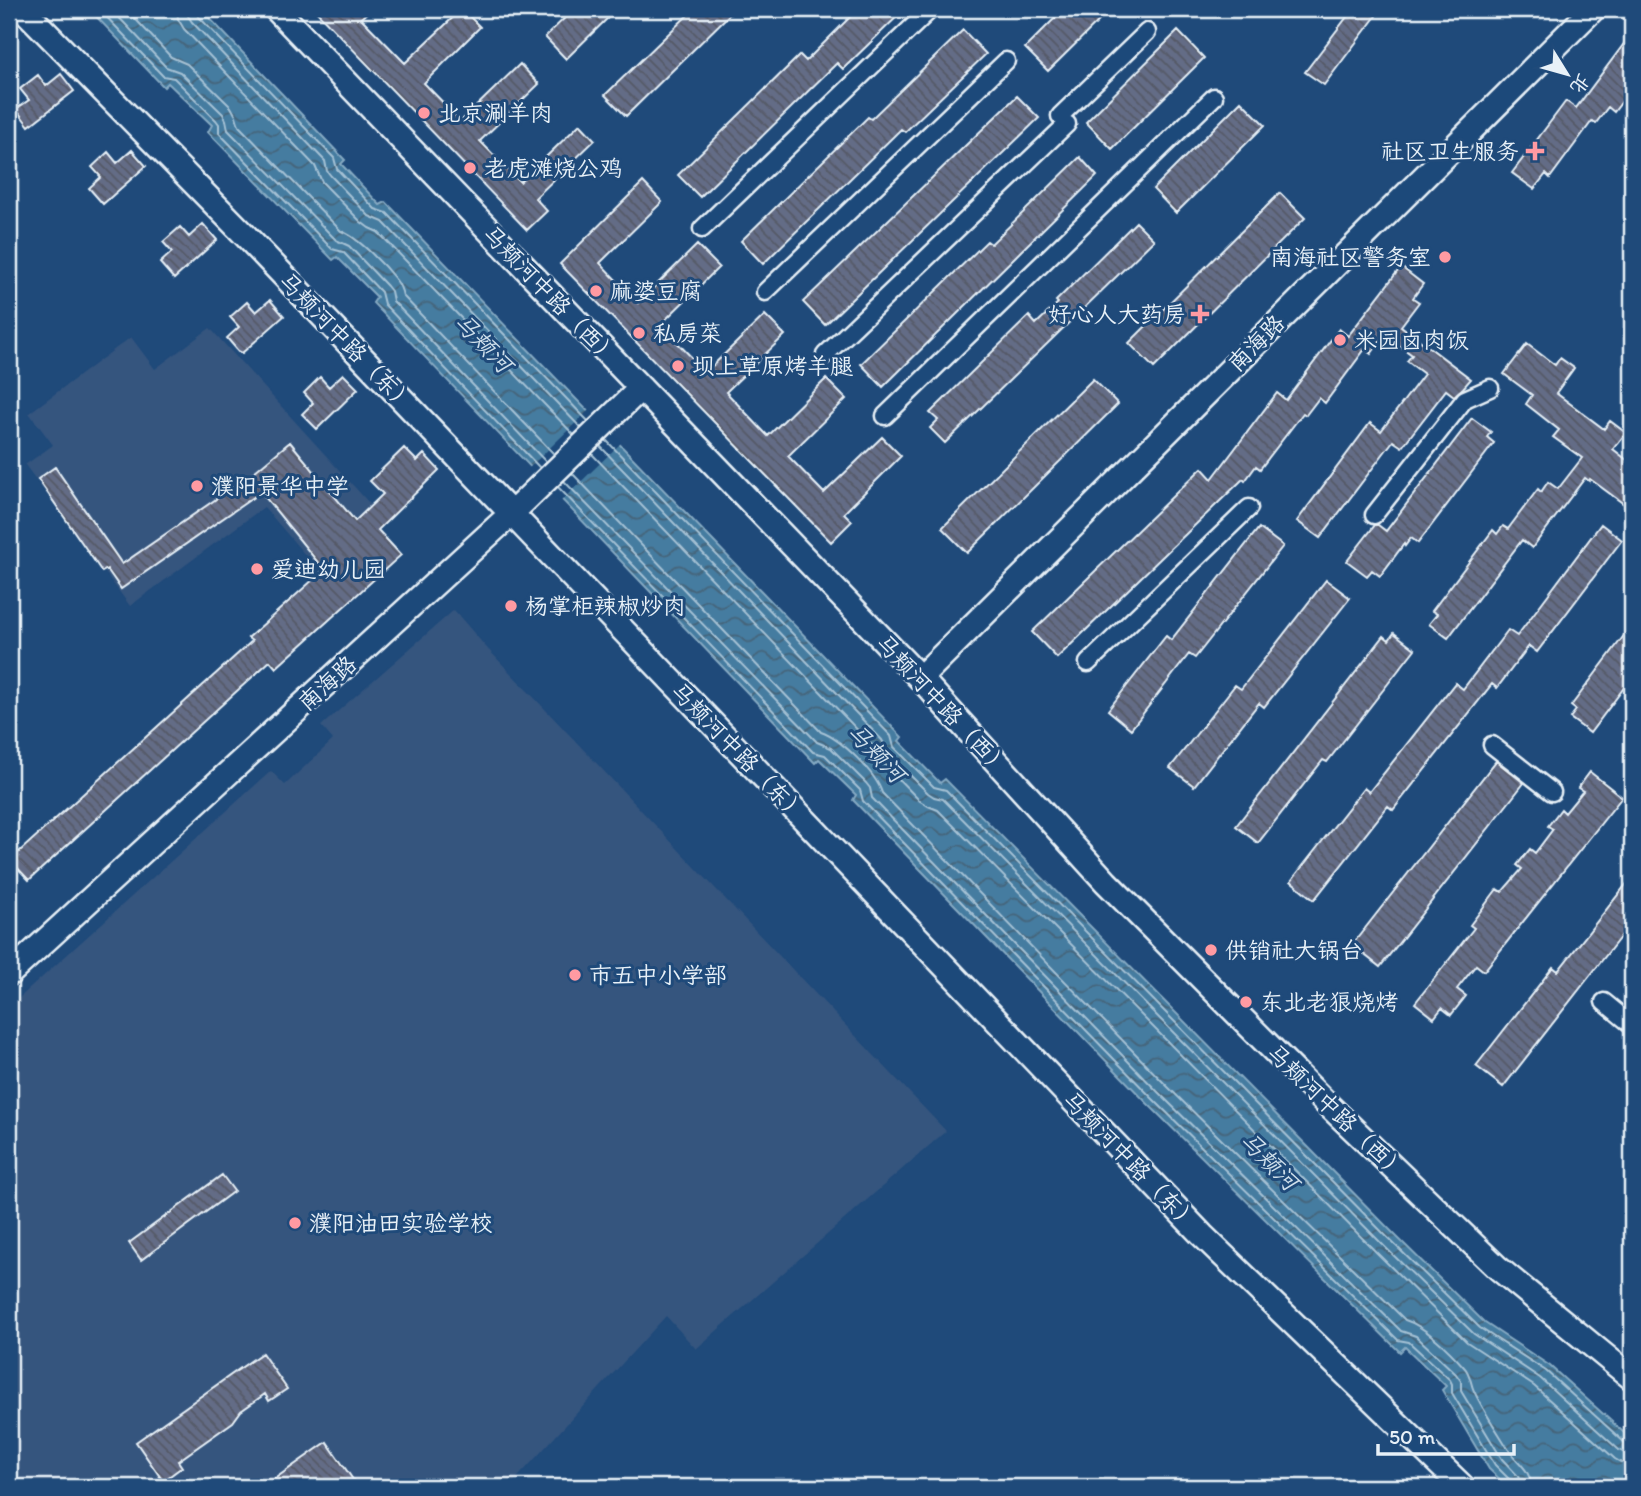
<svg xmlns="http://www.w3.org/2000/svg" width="1641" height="1496" font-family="Itim,'LXGW WenKai TC',sans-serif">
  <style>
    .built { fill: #34547e }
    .water { fill: url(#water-waves); stroke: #86aac3; stroke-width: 2 }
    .pier { fill: #1f4a7a }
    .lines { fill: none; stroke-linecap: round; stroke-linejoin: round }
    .shore { stroke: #a6c2d5; stroke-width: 2 }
    .building { fill: url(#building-back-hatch); stroke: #e8f1f8; stroke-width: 2 }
    .street-casing { stroke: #e8f1f8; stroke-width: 21 }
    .secondary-casing { stroke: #e8f1f8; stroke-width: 28 }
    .street { stroke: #1f4a7a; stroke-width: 16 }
    .secondary { stroke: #1f4a7a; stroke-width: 23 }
    .poi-dot { fill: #ff9aa2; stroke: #1f4a7a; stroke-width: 2.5 }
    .labels { text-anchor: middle; stroke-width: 6; stroke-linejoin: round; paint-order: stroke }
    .poi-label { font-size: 23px; fill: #e8f1f8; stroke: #1f4a7a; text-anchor: start }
    .street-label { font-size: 23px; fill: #e8f1f8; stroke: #1f4a7a }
    .water-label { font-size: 24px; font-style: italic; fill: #cfdfeb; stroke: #1f4a7a }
  </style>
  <defs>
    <pattern id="water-waves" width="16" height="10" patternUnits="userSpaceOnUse" patternTransform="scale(1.75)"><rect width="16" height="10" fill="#447ba0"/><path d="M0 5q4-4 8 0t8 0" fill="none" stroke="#456479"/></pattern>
    <pattern id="building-back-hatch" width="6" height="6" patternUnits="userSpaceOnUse" patternTransform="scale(1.75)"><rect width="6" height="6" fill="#646c86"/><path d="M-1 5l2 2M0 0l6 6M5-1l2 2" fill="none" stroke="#545865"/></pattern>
  </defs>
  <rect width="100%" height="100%" fill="#1f4a7a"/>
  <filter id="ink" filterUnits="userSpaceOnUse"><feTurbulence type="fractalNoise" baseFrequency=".0143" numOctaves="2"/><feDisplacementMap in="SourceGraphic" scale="14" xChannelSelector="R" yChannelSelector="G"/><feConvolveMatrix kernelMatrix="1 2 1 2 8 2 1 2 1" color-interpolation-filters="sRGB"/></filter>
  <g filter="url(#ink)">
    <path class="built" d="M210 328 380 515 318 570 264 507 130 606 25 465 53 445 29 413 131 337 155 369Z
      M454 610 486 647 946 1131 696 1349 666 1316 509 1487H24L9 1471V1007L271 771 285 785 333 740 321 726Z"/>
    <path class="water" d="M89 9H201L345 160 341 164 380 205 386 202 902 737 899 741 940 783 945 779 1397 1237 1485 1323 1550 1366 1632 1440V1487H1508L1489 1469 1442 1390 1446 1386 1405 1347 1400 1352 1147 1103 853 800 856 795 819 759 815 763 373 303 377 297 337 257 333 260 208 132 212 125 168 83 164 87Z"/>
    <path class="pier" d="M590 409 622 442 559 503 527 470Z"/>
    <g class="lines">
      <path class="shore" d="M99 9 163 76 174 78 216 120 219 124V133L332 249 343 252 381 292 384 304 540 468
        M111 9 166 67 180 72 223 114 226 120 228 130 336 240 349 246 387 286 391 291 393 301 546 462
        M126 9 171 57 187 64 231 107 236 116 239 126 341 231C358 237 385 266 396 280 400 285 402 291 403 296L554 454
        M177 9 178 19 184 29 315 166 322 182 361 222 369 228 378 232 574 435
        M187 9 188 16 192 22 325 161 327 171 331 176 369 216 383 222 581 428
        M196 9 199 17 334 158 337 169 375 209 387 213 588 421
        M606 440 891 736 894 747 934 787 946 790 1392 1242 1480 1328 1546 1371 1625 1443 1632 1445
        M600 446 882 740 888 753 928 793 934 797 943 799 1386 1248 1474 1334 1540 1378 1619 1450 1625 1453H1632
        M592 454 872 745 880 760 920 801 928 806 938 810 1379 1255 1467 1342 1534 1386 1615 1459 1622 1463 1632 1464
        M572 473 821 732C841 739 876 773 882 793L1165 1084 1405 1320C1425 1326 1450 1351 1464 1367 1471 1374 1470 1383 1474 1391 1483 1410 1496 1429 1507 1447 1515 1462 1531 1468 1531 1487
        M564 481 817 742 831 748 866 783 870 788 872 798 1158 1092 1401 1331 1416 1336 1456 1374 1461 1381V1391L1502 1459 1518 1476 1521 1487
        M558 487 813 752 825 755 860 790 863 801 1152 1098 1398 1340 1409 1342 1450 1380 1452 1384V1393L1495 1465 1510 1480 1512 1487"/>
    </g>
    <path class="building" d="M314 9H371L361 18 405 63 462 9 480 27 424 83 461 121 520 64 539 84 480 141 520 182 580 124 595 140 535 198 547 211 527 230Z
      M574 9H617L566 59 545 37Z
      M694 9H735L626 116 605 95Z
      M858 9H905L843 69 837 63 700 197 678 175 800 55 806 61Z
      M1064 9H1111L1048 71 1025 48Z
      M1353 9H1367L1376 16 1324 85 1305 72Z
      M963 30 986 54 905 132 901 129 763 264 741 241 868 117 871 119Z
      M1178 31 1204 58 1112 149 1086 122Z
      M1632 33V88L1614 112 1608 107 1596 123 1592 121 1550 178 1546 174 1534 189 1512 173 1566 101 1576 108Z
      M61 74 74 91 29 126 16 109 29 100 20 89 38 75 46 86Z
      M1017 96 1039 118 825 325 803 302Z
      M1241 101 1265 125 1176 213 1153 189Z
      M132 150 146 166 103 204 89 188 101 177 92 167 108 152 117 163Z
      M1080 157 1097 176 883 387 861 364 987 241 991 244Z
      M643 182 662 202 600 263 638 303 697 245 719 267 660 325 706 372 765 315 785 335 726 392 768 436 826 379 846 399 788 456 824 493 882 437 901 456 844 513 852 521 831 542 560 264Z
      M1280 193 1305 218 1154 368 1129 343Z
      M1136 222 1154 240 945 443 930 428 938 420 930 413 1029 316 1036 324 1058 303 1056 301Z
      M203 224 217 240 174 279 160 263 172 252 163 242 180 227 189 237Z
      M1401 267 1423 284 1413 298 1419 302 1401 326 1471 379 1463 388 1454 396 1446 390 1402 447 1393 441 1320 538 1297 521 1370 423 1381 431 1424 374 1407 361 1412 355 1385 335 1371 354 1365 349 1325 403 1319 398 1306 415 1303 413 1260 469 1256 466 1245 481 1243 479 1057 658 1032 632 1202 468 1212 479 1277 393 1286 400 1339 329 1348 336Z
      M270 300 284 316 242 353 238 351 227 338 239 327 230 317 247 302 256 312Z
      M1527 344 1555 365 1560 358 1574 368 1556 393 1604 429 1610 421 1626 433 1613 449 1632 464V510L1590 479 1589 481 1585 478 1532 548 1522 540 1448 638 1429 624 1437 614 1432 611 1493 530 1497 534 1503 526 1508 529 1538 489 1541 492 1548 482 1558 489 1582 458 1553 437 1559 430 1526 404 1532 395 1504 374Z
      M343 374 358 389 317 429 302 414 313 403 304 393 320 377 329 387Z
      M1093 379 1118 404 967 553 942 528Z
      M1472 418 1491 432 1487 437 1494 443 1418 543 1411 538 1405 546 1404 544 1380 576 1372 570 1367 576 1347 561 1375 525H1378L1386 531Z
      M290 442 355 521 383 494 370 481 404 448 417 461 424 454 439 470 378 530 401 555 276 668 270 661 29 880 10 860 252 641 248 638 324 570 261 492 121 589 107 569 102 572 38 479 55 467 122 564 248 477Z
      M1601 524 1622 540 1537 652 1529 646 1497 688 1492 684 1393 810 1388 806 1314 900 1291 881 1364 788 1369 792 1455 683 1463 689 1508 630 1517 636Z
      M1259 528 1283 546 1195 658 1189 654 1131 729 1108 710 1166 636 1171 640Z
      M1326 580 1350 598 1264 707 1259 703 1194 786 1170 768 1235 685 1241 689Z
      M1632 625V677L1590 733 1570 718 1576 710 1571 706Z
      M1394 633 1415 649 1327 762 1323 760 1258 843 1236 826 1384 636 1389 640Z
      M1496 761 1524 783 1380 967 1352 945Z
      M1590 772 1622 797 1484 971 1476 965 1457 989 1466 996 1451 1015 1442 1008 1434 1018 1415 1003 1474 928 1470 925 1497 889 1502 892 1522 869 1517 865 1530 849 1535 853 1553 829 1548 826 1561 809 1565 813 1583 791 1578 788Z
      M1632 877V922L1503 1087 1476 1066 1553 967 1558 971Z
      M222 1175 234 1191 141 1260 129 1243Z
      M262 1353 287 1389 269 1401 265 1394 241 1411 233 1422 178 1461 182 1467 163 1481 136 1442Z
      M327 1442 358 1487H263Z"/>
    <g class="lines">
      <g class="street-casing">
        <path id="street" d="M1060 116 1147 32
          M702 229 931 9
          M765 292 1006 61
          M825 355 1067 124
          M885 416 1214 97
          M1374 515 1465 399 1490 388
          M1088 663 1249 508
          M1492 745 1552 792
          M1604 1002 1632 1025"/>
      </g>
      <g class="secondary-casing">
        <path id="secondary" d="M23 9 242 232 1202 1235 1463 1487
          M276 9 920 678 1106 882 1326 1103 1498 1268 1632 1378
          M920 678 1593 9
          M9 974 511 514 641 388"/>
      </g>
      <use href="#street" class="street"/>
      <use href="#secondary" class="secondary"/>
    </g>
  </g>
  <g class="poi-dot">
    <circle cx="424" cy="113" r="7"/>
    <path d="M1531.5 140.5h7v7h7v7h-7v7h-7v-7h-7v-7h7z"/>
    <circle cx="470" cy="168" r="7"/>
    <circle cx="1445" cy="257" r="7"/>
    <circle cx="596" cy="291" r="7"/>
    <path d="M1196.5 303.5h7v7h7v7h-7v7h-7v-7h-7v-7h7z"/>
    <circle cx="639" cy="333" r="7"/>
    <circle cx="1340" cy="340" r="7"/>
    <circle cx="678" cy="366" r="7"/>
    <circle cx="197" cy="486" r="7"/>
    <circle cx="257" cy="569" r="7"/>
    <circle cx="511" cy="606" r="7"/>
    <circle cx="1211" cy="950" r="7"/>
    <circle cx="575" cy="975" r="7"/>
    <circle cx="1246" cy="1002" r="7"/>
    <circle cx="295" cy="1223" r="7"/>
  </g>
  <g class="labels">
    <g class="poi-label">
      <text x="438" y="121">北京涮羊肉</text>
      <text x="1519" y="159" text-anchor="end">社区卫生服务</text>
      <text x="484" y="176">老虎滩烧公鸡</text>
      <text x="1431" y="265" text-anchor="end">南海社区警务室</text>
      <text x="610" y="299">麻婆豆腐</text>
      <text x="1186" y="322" text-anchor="end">好心人大药房</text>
      <text x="653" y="341">私房菜</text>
      <text x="1354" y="348">米园卤肉饭</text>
      <text x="692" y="374">坝上草原烤羊腿</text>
      <text x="211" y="494">濮阳景华中学</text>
      <text x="271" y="577">爱迪幼儿园</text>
      <text x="525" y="614">杨掌柜辣椒炒肉</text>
      <text x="1225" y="958">供销社大锅台</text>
      <text x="589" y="983">市五中小学部</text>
      <text x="1260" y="1010">东北老狼烧烤</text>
      <text x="309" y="1231">濮阳油田实验学校</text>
    </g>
    <g class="street-label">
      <text transform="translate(551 295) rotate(46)" y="8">马颊河中路（西）</text>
      <text transform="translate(347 342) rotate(46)" y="8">马颊河中路（东）</text>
      <text transform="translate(1256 343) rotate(-45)" y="8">南海路</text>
      <text transform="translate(327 683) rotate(-42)" y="8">南海路</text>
      <text transform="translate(943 705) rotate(47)" y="8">马颊河中路（西）</text>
      <text transform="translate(739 752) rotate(46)" y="8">马颊河中路（东）</text>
      <text transform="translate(1337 1112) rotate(44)" y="8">马颊河中路（西）</text>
      <text transform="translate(1131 1161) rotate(46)" y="8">马颊河中路（东）</text>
    </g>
    <g class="water-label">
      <text transform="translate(483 343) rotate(46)" y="8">马颊河</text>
      <text transform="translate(876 753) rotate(46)" y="8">马颊河</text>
      <text transform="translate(1269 1161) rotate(45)" y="8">马颊河</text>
    </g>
  </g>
  <rect width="1641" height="1496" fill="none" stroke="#1f4a7a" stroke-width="35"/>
  <rect x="18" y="18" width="1606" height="1461" fill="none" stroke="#e8f1f8" stroke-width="2.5" filter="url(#ink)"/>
  <g transform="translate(1567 74) rotate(127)" stroke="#1f4a7a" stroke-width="5" paint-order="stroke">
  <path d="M0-5L12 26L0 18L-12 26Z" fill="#e8f1f8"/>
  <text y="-10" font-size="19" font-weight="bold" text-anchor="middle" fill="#e8f1f8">北</text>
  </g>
  <path d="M1378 1444v10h136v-10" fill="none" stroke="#e8f1f8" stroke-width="3.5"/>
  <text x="1389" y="1444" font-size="21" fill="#e8f1f8" stroke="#1f4a7a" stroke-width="5" paint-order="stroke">50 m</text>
</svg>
